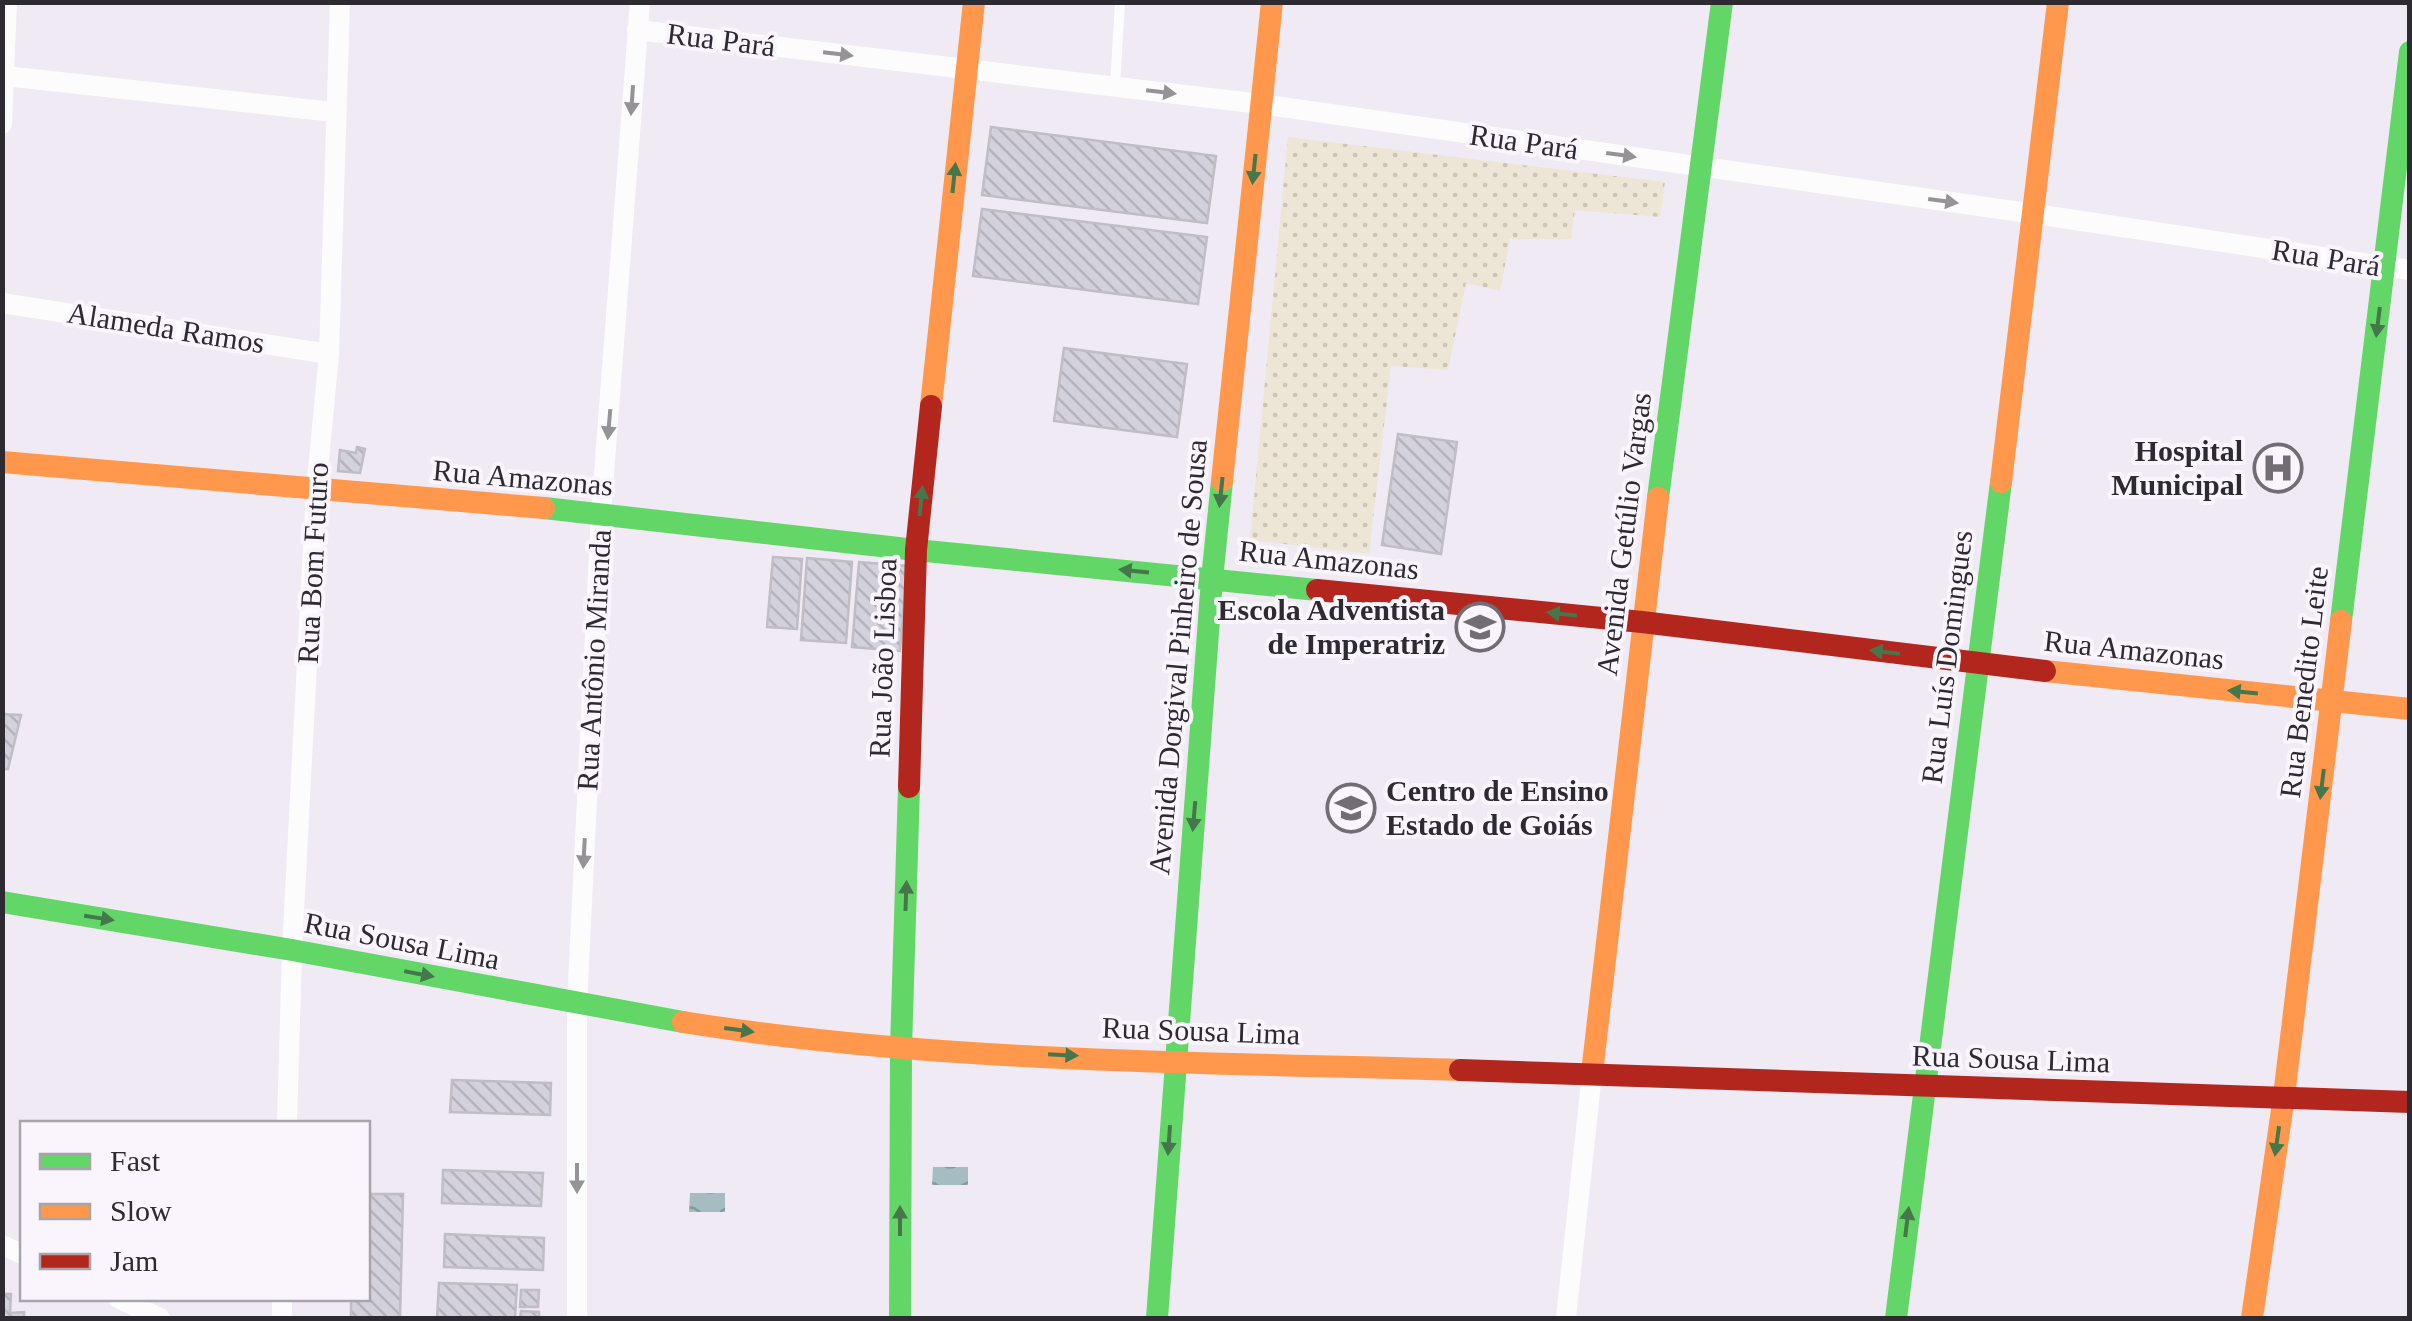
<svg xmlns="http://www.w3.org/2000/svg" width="2412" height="1321" font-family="Georgia,serif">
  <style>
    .sand { fill: url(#sand-dots) }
    .water { fill: url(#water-waves) }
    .building { fill: url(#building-back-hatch); stroke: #c0bdc5; stroke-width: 2.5 }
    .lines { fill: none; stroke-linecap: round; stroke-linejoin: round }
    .lane { stroke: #fdfcfd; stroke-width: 10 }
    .street { stroke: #fdfcfd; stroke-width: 20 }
    .fast { stroke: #63d668; stroke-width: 22 }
    .slow { stroke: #ff974d; stroke-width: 22 }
    .jam { stroke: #b3261e; stroke-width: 22 }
    .oneway { fill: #969397 }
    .oneway2 { fill: #46774a }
    .labels { text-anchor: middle; stroke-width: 8; stroke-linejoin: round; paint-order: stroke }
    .street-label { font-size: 30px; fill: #2e2a31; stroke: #faf5fd }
    .poi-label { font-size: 30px; font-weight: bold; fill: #2e2a31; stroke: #faf5fd; text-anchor: end }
  </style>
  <defs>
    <pattern id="sand-dots" width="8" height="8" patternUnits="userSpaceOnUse" patternTransform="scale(2.5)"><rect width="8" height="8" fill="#ede5d5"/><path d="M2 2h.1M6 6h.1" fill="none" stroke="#ccc5b7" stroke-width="1.8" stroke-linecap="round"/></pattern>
    <pattern id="water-waves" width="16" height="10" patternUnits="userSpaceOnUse" patternTransform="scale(2.5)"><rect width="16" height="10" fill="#a4bcc2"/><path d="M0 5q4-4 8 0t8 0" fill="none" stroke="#86999e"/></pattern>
    <pattern id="building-back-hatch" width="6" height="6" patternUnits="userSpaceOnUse" patternTransform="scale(2.5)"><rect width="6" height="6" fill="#d3d1db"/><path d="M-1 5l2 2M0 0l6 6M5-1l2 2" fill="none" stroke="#b5b4bc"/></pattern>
  </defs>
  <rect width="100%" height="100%" fill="#f0eaf4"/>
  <path class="sand" d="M1288 137 1665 182 1660 217 1575 210 1571 239H1510L1500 291 1466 283 1448 370 1391 366 1369 554 1250 540Z"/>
  <path class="water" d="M933 1167H968V1185H932Z
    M690 1193H725V1212H689Z"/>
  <path class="building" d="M991 127 1216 156 1207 223 982 195Z
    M982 209 1207 237 1198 304 973 276Z
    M1064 348 1187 364 1177 437 1054 421Z
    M1398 434 1457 442 1441 554 1382 545Z
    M357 447 365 449 360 473 338 471 340 450 356 453Z
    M773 557 802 559 797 629 767 627Z
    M807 558 852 562 846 643 801 640Z
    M859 562 907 566 900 651 852 647Z
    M2 714 21 715 8 769H2Z
    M452 1080 551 1083 550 1115 450 1112Z
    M443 1170 543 1173 541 1206 442 1203Z
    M368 1194H403L400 1318H351V1298H368Z
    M445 1234 544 1238 543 1270 444 1267Z
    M439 1283 517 1285 515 1318H437Z
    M521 1290H539L538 1307H520Z
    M2 1294H11L10 1313 24 1312V1318H2Z
    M521 1311 539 1312V1318H520Z"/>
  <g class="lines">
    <path class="lane" d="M1115 86 1120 2"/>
    <path class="street" d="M637 30 1261 104 2035 214 2410 270
      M5 76 334 112
      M2 124 7 2
      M2 303 329 354
      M287 1124 292 950 316 491 329 354 340 2
      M2 1245 22 1254
      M118 1298 160 1318
      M282 1318V1298
      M577 1318V1004L601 513 640 2
      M1566 1318 1592 1073"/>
    <path class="fast" d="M1658 498 1722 2
      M544 508 916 550 1317 590
      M2341 621 2410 52
      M2 902 292 950 683 1022
      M900 1318 901 1048 909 787
      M1157 1318 1212 579 1222 481
      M1896 1318 2001 482"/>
    <path class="slow" d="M931 406 974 2
      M2 462 544 508
      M1222 481 1272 2
      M2001 482 2058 2
      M2045 671 2410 709
      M683 1022C936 1063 1204 1062 1460 1070
      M1592 1073 1658 498
      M2252 1318 2284 1096 2341 621"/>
    <path class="jam" d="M1317 590 1642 622 2045 671
      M909 787 916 550 931 406
      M1460 1070 2410 1102"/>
  </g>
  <defs><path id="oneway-solid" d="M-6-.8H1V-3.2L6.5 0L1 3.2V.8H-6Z" transform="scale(2.5)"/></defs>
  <g class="oneway">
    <use href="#oneway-solid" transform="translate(838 54) rotate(7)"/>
    <use href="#oneway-solid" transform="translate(1161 92) rotate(7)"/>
    <use href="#oneway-solid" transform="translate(632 100) rotate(94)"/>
    <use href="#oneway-solid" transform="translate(1621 155) rotate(8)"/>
    <use href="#oneway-solid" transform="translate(1943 201) rotate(8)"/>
    <use href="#oneway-solid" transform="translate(609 424) rotate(95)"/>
    <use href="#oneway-solid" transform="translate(584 853) rotate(93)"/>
    <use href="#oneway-solid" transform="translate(577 1178) rotate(90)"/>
  </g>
  <g class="oneway2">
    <use href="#oneway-solid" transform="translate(1254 169) rotate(96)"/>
    <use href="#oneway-solid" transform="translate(954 178) rotate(-84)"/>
    <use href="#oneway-solid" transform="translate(2378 322) rotate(97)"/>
    <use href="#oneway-solid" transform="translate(1221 492) rotate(96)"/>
    <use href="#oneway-solid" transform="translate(921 501) rotate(-84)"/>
    <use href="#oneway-solid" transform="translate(1134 571) rotate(-174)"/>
    <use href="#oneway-solid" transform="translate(1562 614) rotate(-174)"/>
    <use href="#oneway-solid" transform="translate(1885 652) rotate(-173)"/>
    <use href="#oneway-solid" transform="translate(2243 692) rotate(-174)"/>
    <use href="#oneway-solid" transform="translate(2322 784) rotate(97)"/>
    <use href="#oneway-solid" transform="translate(1194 816) rotate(95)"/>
    <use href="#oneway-solid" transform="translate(906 896) rotate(-88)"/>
    <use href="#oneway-solid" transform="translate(99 918) rotate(9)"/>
    <use href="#oneway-solid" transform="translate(419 974) rotate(11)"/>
    <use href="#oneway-solid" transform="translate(739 1030) rotate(8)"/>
    <use href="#oneway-solid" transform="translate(1063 1055) rotate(3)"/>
    <use href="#oneway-solid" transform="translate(1169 1140) rotate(94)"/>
    <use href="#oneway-solid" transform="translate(2277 1141) rotate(98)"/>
    <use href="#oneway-solid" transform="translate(900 1221) rotate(-90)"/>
    <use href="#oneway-solid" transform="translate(1907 1222) rotate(-83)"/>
  </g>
  <defs>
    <g id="hospital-ring" transform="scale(2.5)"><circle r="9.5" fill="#faf5fd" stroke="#726d75" stroke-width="1.5"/><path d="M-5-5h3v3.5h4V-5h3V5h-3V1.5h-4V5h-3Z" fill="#726d75"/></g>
    <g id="school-ring" transform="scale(2.5)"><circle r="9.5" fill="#faf5fd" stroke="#726d75" stroke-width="1.5"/><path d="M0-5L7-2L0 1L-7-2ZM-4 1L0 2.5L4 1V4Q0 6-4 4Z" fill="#726d75"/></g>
  </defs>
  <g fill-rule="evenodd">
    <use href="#hospital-ring" x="2278" y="468"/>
    <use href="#school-ring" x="1480" y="627"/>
    <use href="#school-ring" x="1351" y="808"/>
  </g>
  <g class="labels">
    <g class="street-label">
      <text transform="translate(721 40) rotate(7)" y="10">Rua Pará</text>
      <text transform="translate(1524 142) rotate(8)" y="10">Rua Pará</text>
      <text transform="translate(2326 258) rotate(9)" y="10">Rua Pará</text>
      <text transform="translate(166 328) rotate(9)" y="10">Alameda Ramos</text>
      <text transform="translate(523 478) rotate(5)" y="10">Rua Amazonas</text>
      <text transform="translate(1624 534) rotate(-83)" y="10">Avenida Getúlio Vargas</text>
      <text transform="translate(1329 560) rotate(6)" y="10">Rua Amazonas</text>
      <text transform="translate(313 563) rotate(-87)" y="10">Rua Bom Futuro</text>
      <text transform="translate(2134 650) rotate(6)" y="10">Rua Amazonas</text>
      <text transform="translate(1178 657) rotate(-85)" y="10">Avenida Dorgival Pinheiro de Sousa</text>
      <text transform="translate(1947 657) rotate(-83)" y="10">Rua Luís Domingues</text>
      <text transform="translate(883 658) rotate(-88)" y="10">Rua João Lisboa</text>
      <text transform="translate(594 660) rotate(-87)" y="10">Rua Antônio Miranda</text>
      <text transform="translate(2304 682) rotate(-83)" y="10">Rua Benedito Leite</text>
      <text transform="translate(402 941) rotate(11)" y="10">Rua Sousa Lima</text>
      <text transform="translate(1201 1031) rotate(2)" y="10">Rua Sousa Lima</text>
      <text transform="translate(2011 1059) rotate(2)" y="10">Rua Sousa Lima</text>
    </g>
    <g class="poi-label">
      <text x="2243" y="461">Hospital<tspan x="2243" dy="34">Municipal</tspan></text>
      <text x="1445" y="620">Escola Adventista<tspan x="1445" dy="34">de Imperatriz</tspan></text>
      <text x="1386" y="801" text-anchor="start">Centro de Ensino<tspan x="1386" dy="34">Estado de Goiás</tspan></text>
    </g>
  </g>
  <rect width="2412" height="1321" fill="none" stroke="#2e2a31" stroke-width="10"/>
  <rect x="20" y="1121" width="350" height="180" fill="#faf5fd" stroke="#a8a4ab" stroke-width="2.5"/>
  <rect x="40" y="1154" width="50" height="15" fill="#63d668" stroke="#a8a4ab" stroke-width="2.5"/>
  <text x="110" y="1171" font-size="30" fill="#2e2a31">Fast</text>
  <rect x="40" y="1204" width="50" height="15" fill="#ff974d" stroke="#a8a4ab" stroke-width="2.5"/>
  <text x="110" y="1221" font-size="30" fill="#2e2a31">Slow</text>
  <rect x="40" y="1254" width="50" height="15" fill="#b3261e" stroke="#a8a4ab" stroke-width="2.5"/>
  <text x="110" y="1271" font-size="30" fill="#2e2a31">Jam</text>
</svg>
